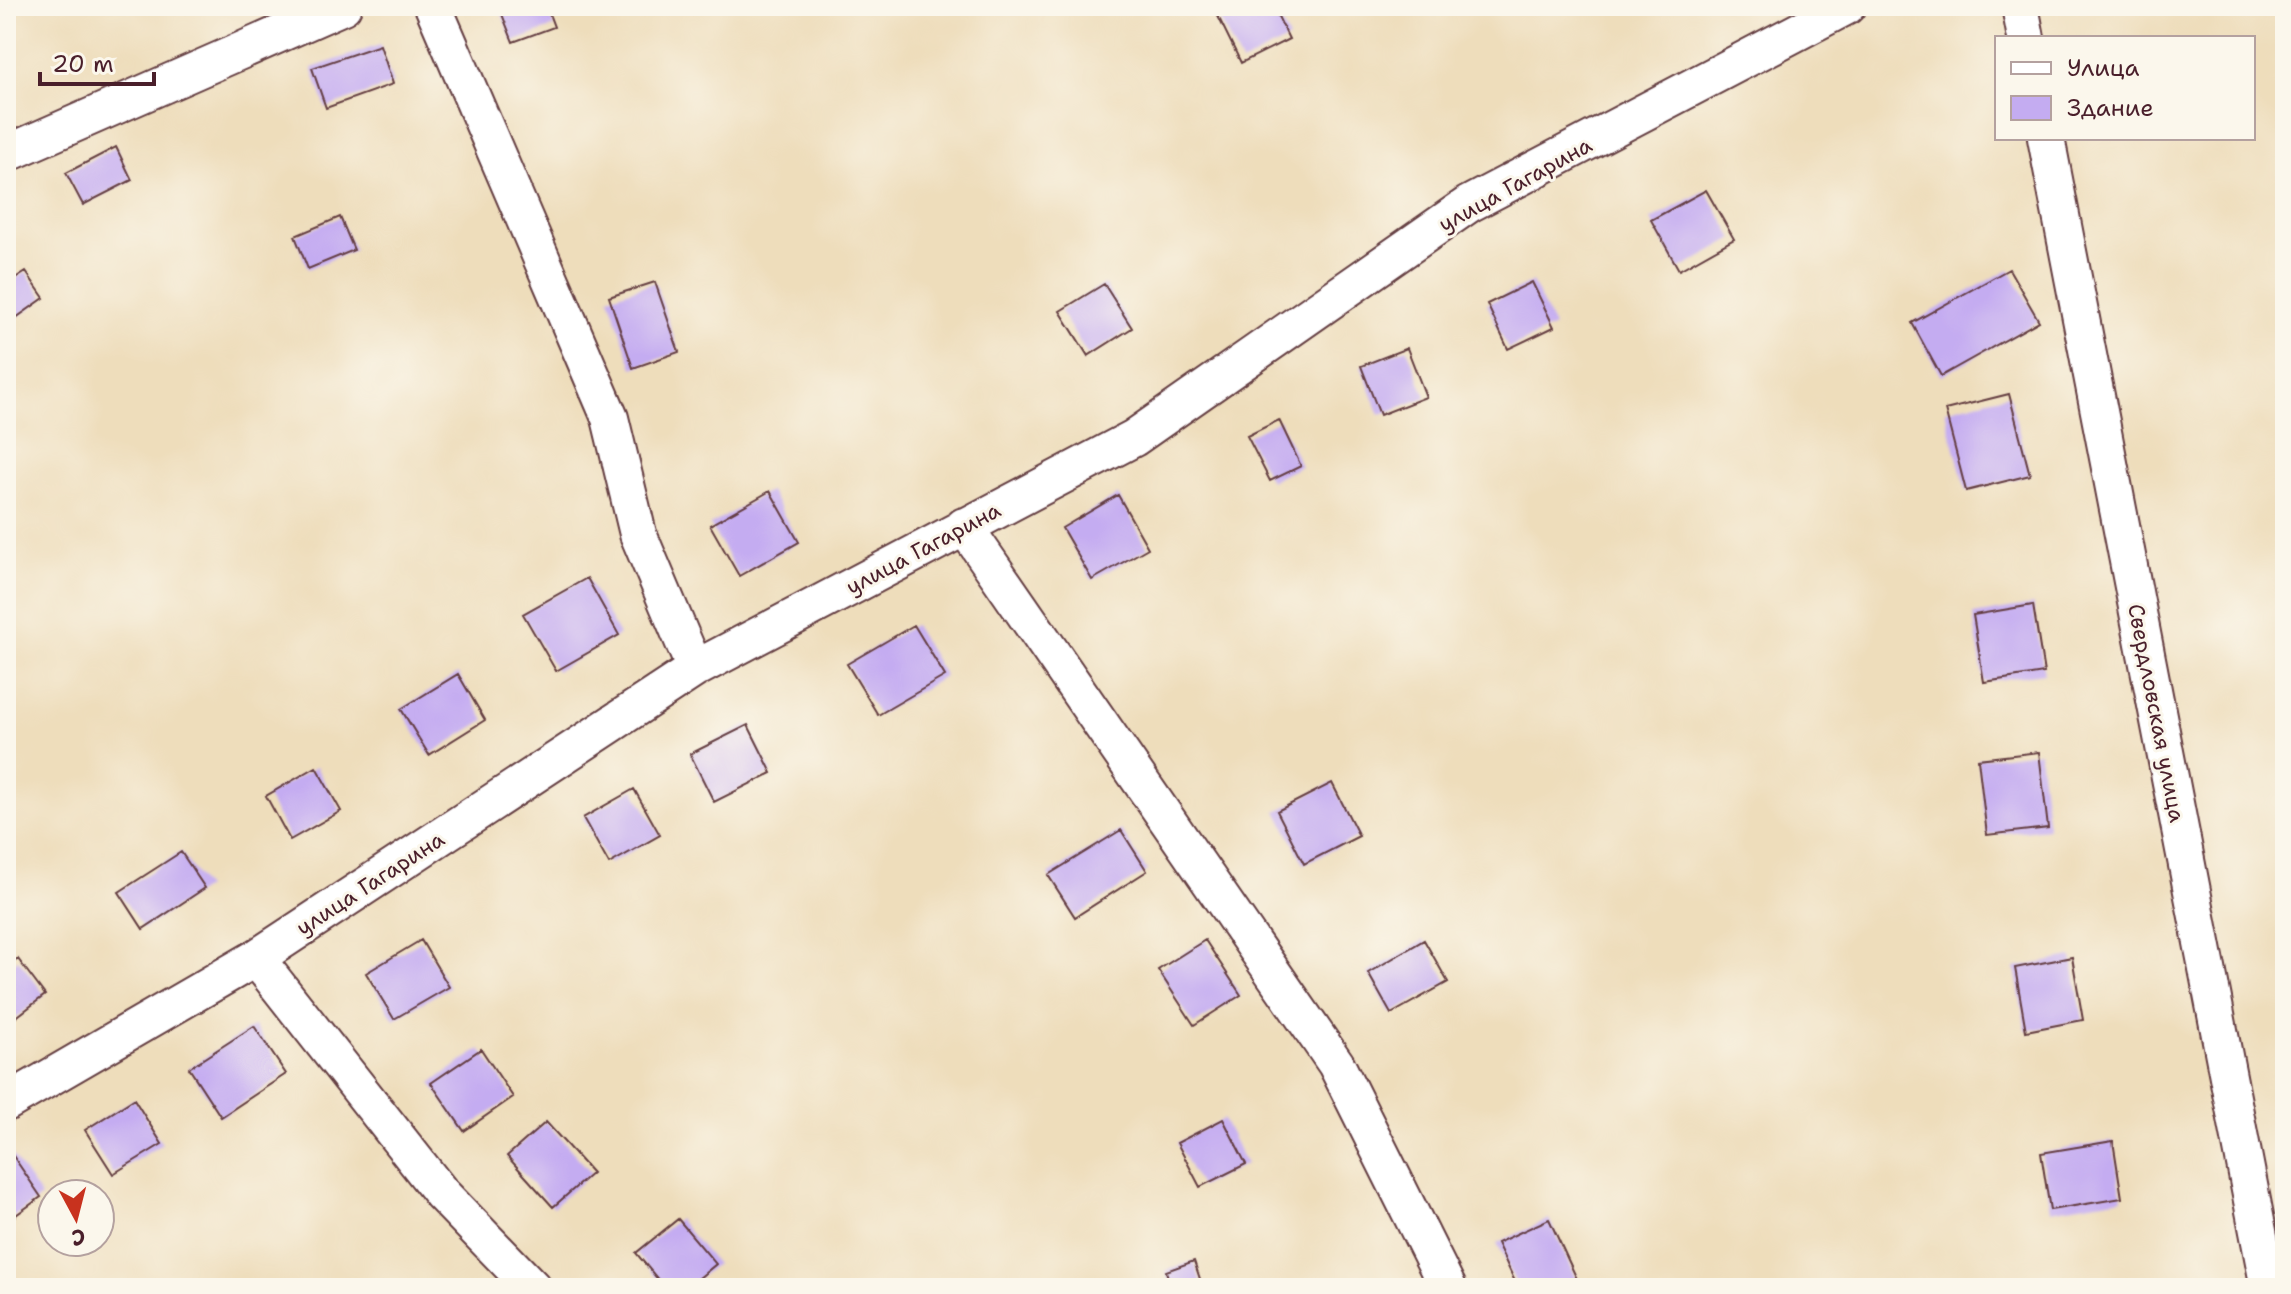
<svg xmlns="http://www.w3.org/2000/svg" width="2291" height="1294" font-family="'Shantell Sans',sans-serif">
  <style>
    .building { fill: #c4acf1 }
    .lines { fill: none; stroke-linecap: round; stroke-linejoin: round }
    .minor-casing { stroke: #633c41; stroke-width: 40 }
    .minor { stroke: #fff; stroke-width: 36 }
    .labels { text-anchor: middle; stroke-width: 6; stroke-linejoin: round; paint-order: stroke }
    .street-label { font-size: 22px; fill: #4a1f2b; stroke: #fbf7ec }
  </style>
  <rect width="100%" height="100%" fill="#fbf7ec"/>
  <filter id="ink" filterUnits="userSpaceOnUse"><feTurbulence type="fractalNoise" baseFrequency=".0125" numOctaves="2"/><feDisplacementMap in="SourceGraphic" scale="16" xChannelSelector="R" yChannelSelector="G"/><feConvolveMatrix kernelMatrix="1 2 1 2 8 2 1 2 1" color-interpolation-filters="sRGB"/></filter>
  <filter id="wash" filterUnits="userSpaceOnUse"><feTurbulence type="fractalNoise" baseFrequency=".006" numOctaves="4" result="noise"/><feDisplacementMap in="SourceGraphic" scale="32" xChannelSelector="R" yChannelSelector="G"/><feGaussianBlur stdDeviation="1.8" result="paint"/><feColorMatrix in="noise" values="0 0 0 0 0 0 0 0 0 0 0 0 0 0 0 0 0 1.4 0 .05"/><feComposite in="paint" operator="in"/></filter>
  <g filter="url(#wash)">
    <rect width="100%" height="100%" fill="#edb"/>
    <g id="blocks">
      <path class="building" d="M507 6H546L554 27 513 42 500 9Z
        M1213 6H1273L1289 39 1241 63Z
        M380 45 393 84 326 108 312 68Z
        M116 147 132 180 83 205 66 173Z
        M1706 190 1734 239 1679 270 1651 220Z
        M340 217 354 250 308 269 295 236Z
        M2009 269 2039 321 1941 376 1912 323Z
        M26 272 44 298 6 325V285Z
        M655 282 679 352 633 368 609 297Z
        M1532 282 1554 327 1508 349 1487 304Z
        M1104 284 1132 328 1088 356 1060 311Z
        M1407 348 1426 397 1380 415 1361 366Z
        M2009 394 2030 475 1966 491 1945 410Z
        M1279 420 1301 466 1270 481 1247 436Z
        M770 491 799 542 739 576 710 525Z
        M1118 495 1148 548 1092 580 1062 528Z
        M587 578 619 635 556 671 523 614Z
        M2033 605 2044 673 1984 682 1973 615Z
        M914 625 945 676 878 715 847 664Z
        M458 674 485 720 429 755 401 709Z
        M748 725 772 773 714 802 690 754Z
        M2039 752 2048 828 1987 835 1978 759Z
        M316 767 341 811 290 840 266 796Z
        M1332 783 1359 836 1304 864 1277 811Z
        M634 789 660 835 609 864 583 818Z
        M1121 830 1147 871 1075 917 1048 875Z
        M181 852 205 888 143 929 119 892Z
        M421 940 449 987 394 1019 366 973Z
        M1205 940 1241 995 1194 1025 1158 970Z
        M1424 940 1448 982 1391 1014 1368 973Z
        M2072 957 2083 1020 2026 1031 2015 968Z
        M18 959 45 995 6 1025V968Z
        M254 1026 286 1074 221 1117 189 1068Z
        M481 1049 513 1097 464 1131 431 1083Z
        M134 1099 162 1144 113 1174 85 1130Z
        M1223 1119 1246 1164 1200 1187 1177 1143Z
        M546 1122 592 1173 553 1207 507 1156Z
        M2113 1141 2122 1198 2050 1210 2041 1153Z
        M11 1153 41 1197 6 1222V1156Z
        M678 1219 716 1264 687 1288H665L636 1253Z
        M1549 1219 1577 1279 1558 1288H1518L1497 1243Z
        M1194 1261 1203 1288H1171L1166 1271Z"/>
    </g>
  </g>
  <g filter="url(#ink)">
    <use href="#blocks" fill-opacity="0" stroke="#633c41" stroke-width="2"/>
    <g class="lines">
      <g class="minor-casing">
        <path id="minor" d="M433 6 610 418 638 534 695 669
          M2020 6 2026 38
          M2046 138 2269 1288
          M6 154 343 6
          M964 526 1336 1064 1448 1288
          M256 958 442 1194 533 1288
          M6 1103 256 958 695 669 1134 438 1469 204 1847 6"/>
      </g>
      <use href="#minor" class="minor"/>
    </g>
  </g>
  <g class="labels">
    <g class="street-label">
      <text transform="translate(1515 184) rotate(-29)" y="8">улица Гагарина</text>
      <text transform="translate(923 548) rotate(-28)" y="8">улица Гагарина</text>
      <text transform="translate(2157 713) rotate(79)" y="8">Свердловская улица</text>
      <text transform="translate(370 883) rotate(-33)" y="8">улица Гагарина</text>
    </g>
  </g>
  <rect width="2291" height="1294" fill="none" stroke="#fbf7ec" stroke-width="32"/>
  <rect x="1995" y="36" width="260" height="104" fill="#fbf7ec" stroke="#b4a19f" stroke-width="2"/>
  <rect x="2011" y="62" width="40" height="12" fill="#ffffff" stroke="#b4a19f" stroke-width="2"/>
  <text x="2067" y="76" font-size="24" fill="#4a1f2b">Улица</text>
  <rect x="2011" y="96" width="40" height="24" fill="#c4acf1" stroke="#b4a19f" stroke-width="2"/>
  <text x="2067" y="116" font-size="24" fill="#4a1f2b">Здание</text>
  <g transform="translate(76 1218) rotate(173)"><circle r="38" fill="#fbf7ec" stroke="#b4a19f" stroke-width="2"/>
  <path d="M0-6L14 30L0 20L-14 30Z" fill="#c8321e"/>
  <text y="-12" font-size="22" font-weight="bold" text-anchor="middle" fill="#4a1f2b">С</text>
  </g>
  <path d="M40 72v12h114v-12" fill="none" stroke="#4a1f2b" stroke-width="4"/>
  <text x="52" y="72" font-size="24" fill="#4a1f2b" stroke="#fbf7ec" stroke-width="6" paint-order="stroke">20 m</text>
</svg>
